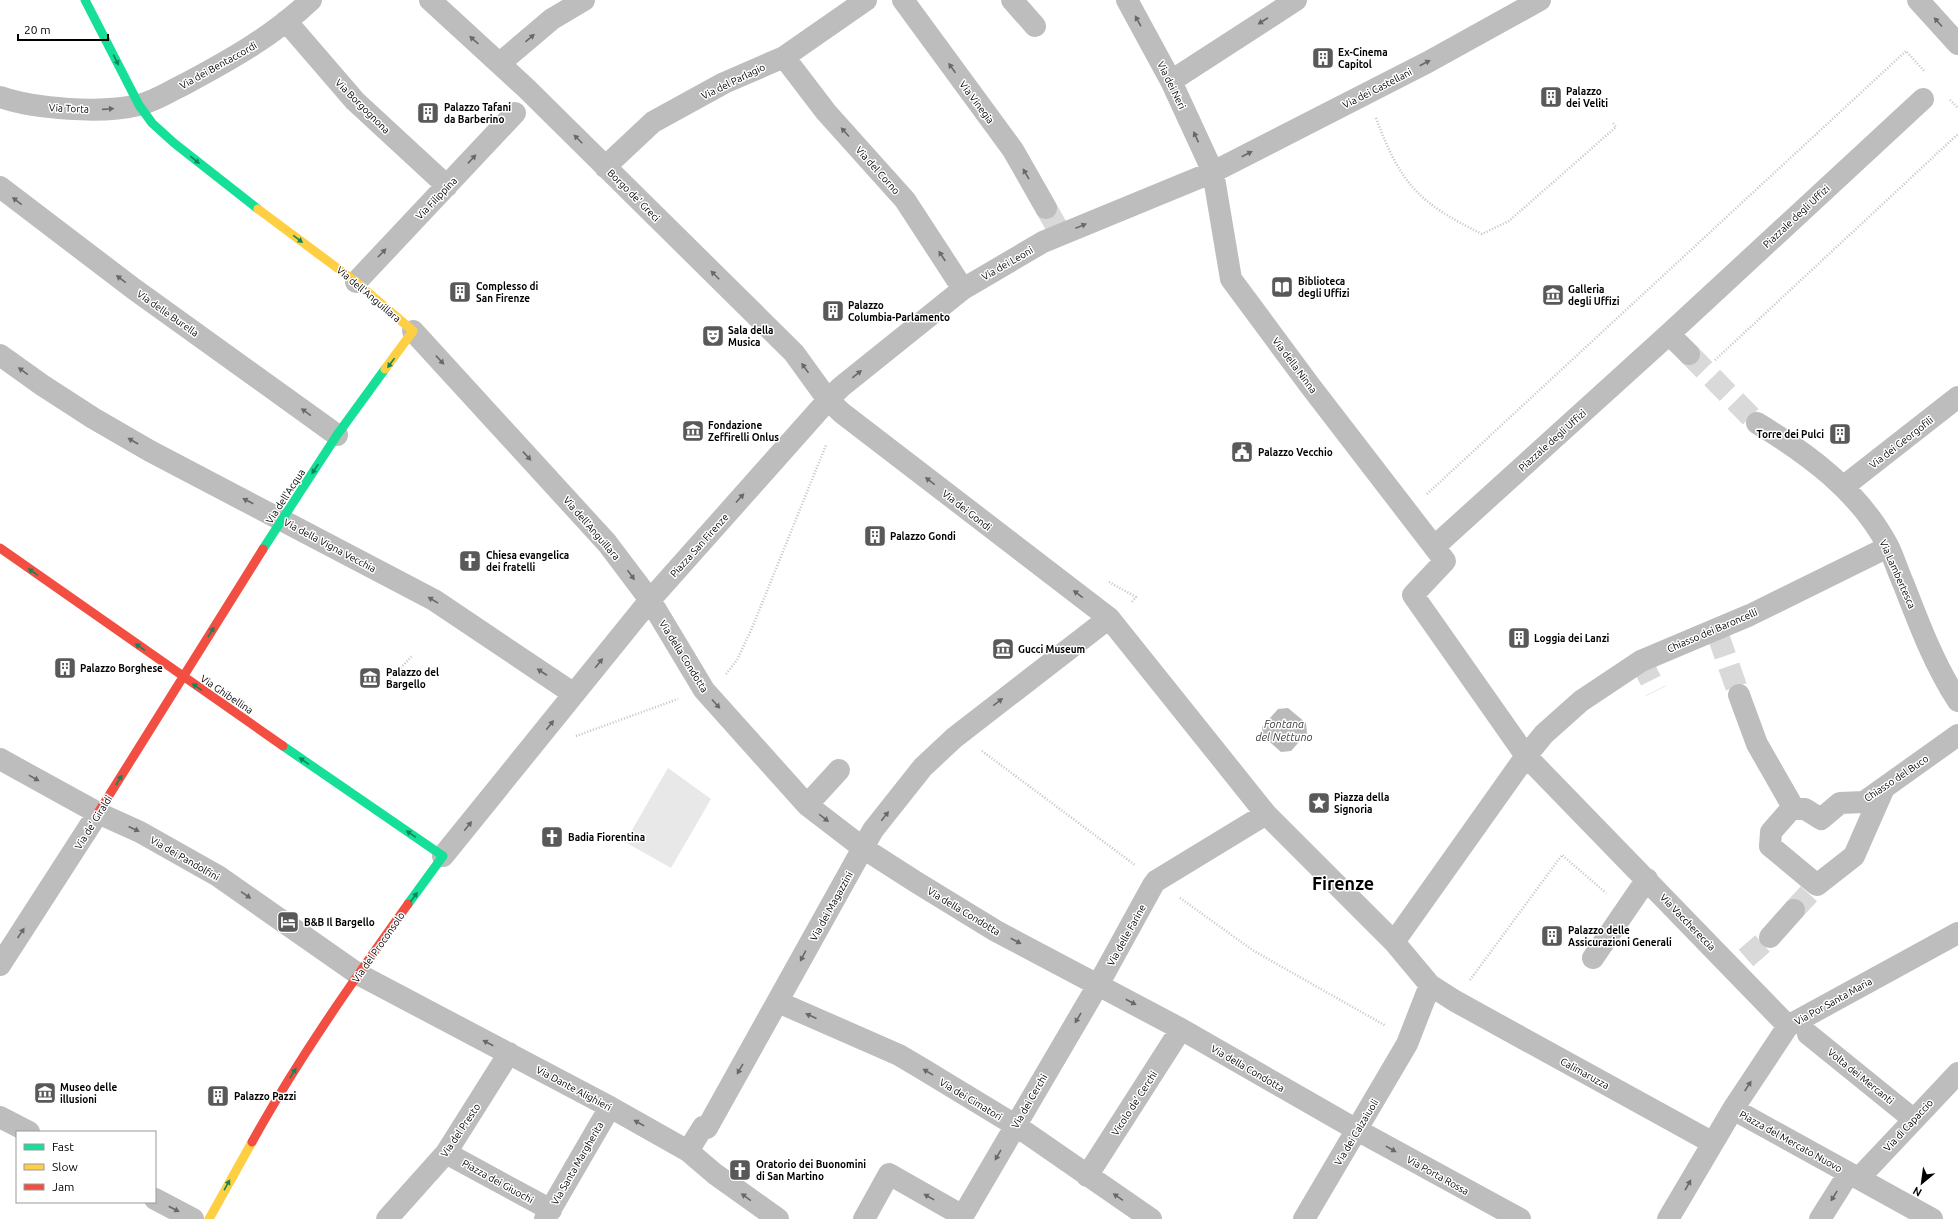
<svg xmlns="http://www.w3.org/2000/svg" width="1958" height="1219" font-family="Ubuntu,sans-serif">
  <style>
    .green { fill: #e8e8e8 }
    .water { fill: #bababa }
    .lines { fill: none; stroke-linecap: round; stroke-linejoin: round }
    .street-tunnel { stroke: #d9d9d9; stroke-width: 22; stroke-dasharray: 22 11; stroke-linecap: butt }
    .path { stroke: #c2c2c2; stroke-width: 2.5; stroke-dasharray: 1 2; stroke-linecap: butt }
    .street { stroke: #bdbdbd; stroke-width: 22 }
    .fast { stroke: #16e098; stroke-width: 9 }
    .slow { stroke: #ffcf43; stroke-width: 9 }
    .jam { stroke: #f24e42; stroke-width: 9 }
    .oneway { fill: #686868 }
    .oneway2 { fill: #0d865b }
    .labels { text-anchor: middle; stroke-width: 3; stroke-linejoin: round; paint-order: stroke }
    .poi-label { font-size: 10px; font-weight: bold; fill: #000; stroke: #fff; text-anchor: start }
    .street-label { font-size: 10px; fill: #000; stroke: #fff }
    .water-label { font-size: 11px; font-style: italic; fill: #3d3d3d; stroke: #fff }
    .town-label { font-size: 18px; font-weight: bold; fill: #000; stroke: #fff }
  </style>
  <rect width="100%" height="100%" fill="#fff"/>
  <path class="green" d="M668 768 711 799 671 868 625 842Z"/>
  <path class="water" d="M1288 708 1306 723 1307 733 1291 751 1281 752 1263 736 1262 727 1278 709Z"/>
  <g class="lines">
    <path class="street-tunnel" d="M1046 208 1058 229
      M1689 354 1757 423
      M1718 635 1739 695
      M1641 661 1656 691
      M1794 910 1817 885
      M1746 958 1770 937"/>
    <path class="path" d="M1950 100 1958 108
      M1376 118C1401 185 1419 203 1482 234L1509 221 1616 127 1613 123
      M1715 360 1958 134
      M1427 494 1906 51 1925 72
      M1109 582 1136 597 1131 603
      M726 674 737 660 752 628 826 445
      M388 681 413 655
      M576 736 678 699
      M982 751 1135 865
      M1180 898 1254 951 1386 1026
      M1470 980 1562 855 1606 893"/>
    <path class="street" d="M430 0 526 88 794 353 828 400 842 413 1109 618 1266 814 1394 942 1430 985 1455 1001 1713 1143
      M903 0 1013 150 1046 208
      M1012 0 1035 26
      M1127 0 1171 81 1213 172 1231 279 1311 387 1445 561 1413 595 1526 756 1394 942
      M1918 0 1958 44
      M286 21 355 101 447 186
      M784 57 826 112 905 200 963 289
      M500 63 552 19 584 0
      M1171 81 1296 0
      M0 97C35 109 102 114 138 105 154 102 170 91 185 84 230 60 273 36 311 0
      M605 167 653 122 724 83 784 57 866 0
      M0 187 134 289 337 435
      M356 282 515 113
      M413 331 607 543 650 600 704 690 807 805 863 848 916 882 996 931 1181 1029 1357 1130 1520 1219
      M1669 334 1689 354
      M0 355 42 385 93 418 150 451 434 600 574 694
      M1757 423C1808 454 1859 491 1888 546 1894 558 1898 572 1904 585 1919 624 1935 666 1958 701
      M1843 487 1958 397
      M1434 547 1669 334 1923 99
      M1739 695 1757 744 1793 807 1795 809H1805L1821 819 1840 803 1864 802 1958 735
      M0 759 98 813 140 832 218 876 358 974 610 1107 688 1151 715 1174 778 1219
      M807 805 839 770
      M1793 807 1771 832 1770 846 1817 885 1854 856 1884 788
      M443 856 650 600 828 400 841 387 963 289 1043 242 1213 172 1428 62 1540 0
      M1770 937 1794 910
      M1593 958 1647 879
      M0 965 98 813
      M778 1002 899 1055 921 1068 1015 1125 1151 1219
      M1788 1026 1526 756 1544 734 1581 701 1641 661 1750 615 1888 547
      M1808 1034 1913 1119
      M1733 1109 1932 1219
      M0 1117 29 1132
      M688 1151 703 1127 707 1128 873 830 923 767 954 738 1109 618
      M446 1153 551 1210
      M1087 1176 1181 1029
      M1859 1178 1958 1073
      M155 1199 193 1219
      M387 1219 446 1153 509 1053
      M545 1219 610 1107
      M864 1219 889 1174 963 1216
      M961 1219 1098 985 1153 885 1156 881 1266 814
      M1304 1219 1407 1044 1430 985
      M1668 1219 1733 1109 1788 1026 1958 933
      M1820 1219 1849 1173"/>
    <path class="fast" d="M85 0 139 105 152 123 174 143 258 209
      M263 549 337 435 385 369
      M283 746 443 856 408 904"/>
    <path class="slow" d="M258 209 356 282 413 331 385 369
      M209 1219 252 1142"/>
    <path class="jam" d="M0 548 283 746
      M98 813 263 549
      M252 1142C298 1059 353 981 408 904"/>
  </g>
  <defs><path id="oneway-solid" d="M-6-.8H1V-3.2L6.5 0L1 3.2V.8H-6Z"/></defs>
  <g class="oneway">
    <use href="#oneway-solid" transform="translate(1138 21) rotate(-119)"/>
    <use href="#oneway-solid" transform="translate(1263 21) rotate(147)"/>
    <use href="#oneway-solid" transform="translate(1938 22) rotate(-132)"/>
    <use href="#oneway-solid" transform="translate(530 38) rotate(-40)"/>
    <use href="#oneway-solid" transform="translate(474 40) rotate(-138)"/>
    <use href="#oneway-solid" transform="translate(1425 63) rotate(-28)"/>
    <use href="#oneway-solid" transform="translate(952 68) rotate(-126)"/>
    <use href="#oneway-solid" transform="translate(108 109) rotate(-4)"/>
    <use href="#oneway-solid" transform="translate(845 132) rotate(-132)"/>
    <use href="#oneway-solid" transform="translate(1196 137) rotate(-115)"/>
    <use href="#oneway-solid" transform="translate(578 139) rotate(-135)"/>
    <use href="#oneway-solid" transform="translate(1247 154) rotate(-27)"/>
    <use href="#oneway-solid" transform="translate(472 159) rotate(-47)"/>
    <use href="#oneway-solid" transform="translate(1026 174) rotate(-120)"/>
    <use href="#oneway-solid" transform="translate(17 201) rotate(-142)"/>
    <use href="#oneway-solid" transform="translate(1081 226) rotate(-22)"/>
    <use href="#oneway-solid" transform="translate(382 253) rotate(-46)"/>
    <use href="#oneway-solid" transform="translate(942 256) rotate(-123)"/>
    <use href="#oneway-solid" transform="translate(715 275) rotate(-135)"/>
    <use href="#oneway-solid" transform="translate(121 279) rotate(-143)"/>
    <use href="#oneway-solid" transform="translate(440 360) rotate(47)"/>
    <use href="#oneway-solid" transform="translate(805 368) rotate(-126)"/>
    <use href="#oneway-solid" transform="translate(23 371) rotate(-144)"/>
    <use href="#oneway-solid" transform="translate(857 374) rotate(-39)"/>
    <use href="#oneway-solid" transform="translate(306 412) rotate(-144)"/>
    <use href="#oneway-solid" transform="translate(133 441) rotate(-150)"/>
    <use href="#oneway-solid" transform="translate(527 456) rotate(47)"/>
    <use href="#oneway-solid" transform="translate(930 481) rotate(-142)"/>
    <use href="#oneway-solid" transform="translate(740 498) rotate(-48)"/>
    <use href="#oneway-solid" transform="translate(248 501) rotate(-153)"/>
    <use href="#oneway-solid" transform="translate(631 575) rotate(54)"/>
    <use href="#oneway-solid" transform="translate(1078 594) rotate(-143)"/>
    <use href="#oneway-solid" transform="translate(433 600) rotate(-149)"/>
    <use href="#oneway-solid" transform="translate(599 663) rotate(-51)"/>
    <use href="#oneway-solid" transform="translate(542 672) rotate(-147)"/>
    <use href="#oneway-solid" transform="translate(998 702) rotate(-37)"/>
    <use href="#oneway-solid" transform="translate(716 704) rotate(48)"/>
    <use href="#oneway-solid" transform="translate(550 725) rotate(-52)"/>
    <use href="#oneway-solid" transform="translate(34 778) rotate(29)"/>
    <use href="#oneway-solid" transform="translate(885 816) rotate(-52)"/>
    <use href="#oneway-solid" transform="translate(824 818) rotate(38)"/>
    <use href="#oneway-solid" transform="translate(468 826) rotate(-51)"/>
    <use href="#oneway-solid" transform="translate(134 829) rotate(25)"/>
    <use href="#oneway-solid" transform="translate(246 895) rotate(35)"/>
    <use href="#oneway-solid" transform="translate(21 933) rotate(-56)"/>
    <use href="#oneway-solid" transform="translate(1016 941) rotate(28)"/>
    <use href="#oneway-solid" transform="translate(803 956) rotate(118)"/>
    <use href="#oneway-solid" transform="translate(1131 1002) rotate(28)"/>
    <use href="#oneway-solid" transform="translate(811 1016) rotate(-156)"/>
    <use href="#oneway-solid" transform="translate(1078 1018) rotate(121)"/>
    <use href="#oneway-solid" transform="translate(488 1043) rotate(-152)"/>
    <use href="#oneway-solid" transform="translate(740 1069) rotate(120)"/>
    <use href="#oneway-solid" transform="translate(928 1072) rotate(-149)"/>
    <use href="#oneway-solid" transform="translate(1748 1086) rotate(-57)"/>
    <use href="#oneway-solid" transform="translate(639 1123) rotate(-151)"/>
    <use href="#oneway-solid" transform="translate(1391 1149) rotate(29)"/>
    <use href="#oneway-solid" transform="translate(998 1155) rotate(120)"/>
    <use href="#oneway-solid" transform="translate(1688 1185) rotate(-60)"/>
    <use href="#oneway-solid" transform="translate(1834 1196) rotate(122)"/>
    <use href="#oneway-solid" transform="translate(746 1197) rotate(-144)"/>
    <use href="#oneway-solid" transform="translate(929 1197) rotate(-151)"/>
    <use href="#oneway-solid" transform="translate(1118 1197) rotate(-146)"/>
    <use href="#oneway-solid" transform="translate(174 1209) rotate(28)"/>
  </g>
  <g class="oneway2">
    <use href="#oneway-solid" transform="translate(116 60) rotate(63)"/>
    <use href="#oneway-solid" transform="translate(195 160) rotate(39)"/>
    <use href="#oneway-solid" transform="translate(298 239) rotate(37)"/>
    <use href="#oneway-solid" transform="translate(391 363) rotate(126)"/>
    <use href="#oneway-solid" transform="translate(315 469) rotate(123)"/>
    <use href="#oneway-solid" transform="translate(33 572) rotate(-145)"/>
    <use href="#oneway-solid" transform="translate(211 632) rotate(-58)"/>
    <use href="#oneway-solid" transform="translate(140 647) rotate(-145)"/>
    <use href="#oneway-solid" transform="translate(197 687) rotate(-145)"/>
    <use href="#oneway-solid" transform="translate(304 761) rotate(-145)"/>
    <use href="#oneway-solid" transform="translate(119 780) rotate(-58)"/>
    <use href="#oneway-solid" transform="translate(411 834) rotate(-145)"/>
    <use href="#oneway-solid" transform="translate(414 897) rotate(-54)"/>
    <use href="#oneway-solid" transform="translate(293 1073) rotate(-57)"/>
    <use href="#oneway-solid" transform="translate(227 1185) rotate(-61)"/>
  </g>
  <defs>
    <g id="building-square" transform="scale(1.15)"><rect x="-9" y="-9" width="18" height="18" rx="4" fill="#595959" stroke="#fff"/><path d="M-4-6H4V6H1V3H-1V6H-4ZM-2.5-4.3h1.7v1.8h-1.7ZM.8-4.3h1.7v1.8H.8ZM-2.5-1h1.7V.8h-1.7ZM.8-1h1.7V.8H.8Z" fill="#fff"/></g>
    <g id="library-square" transform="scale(1.15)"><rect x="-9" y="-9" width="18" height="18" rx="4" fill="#595959" stroke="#fff"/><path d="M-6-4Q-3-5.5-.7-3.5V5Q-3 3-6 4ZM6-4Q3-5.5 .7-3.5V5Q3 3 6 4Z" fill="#fff"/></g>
    <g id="museum-square" transform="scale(1.15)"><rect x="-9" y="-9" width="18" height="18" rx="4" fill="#595959" stroke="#fff"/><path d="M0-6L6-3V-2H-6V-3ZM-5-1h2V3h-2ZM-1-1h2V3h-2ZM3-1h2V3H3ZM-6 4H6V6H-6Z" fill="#fff"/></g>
    <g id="theatre-square" transform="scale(1.15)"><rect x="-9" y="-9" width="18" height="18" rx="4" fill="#595959" stroke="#fff"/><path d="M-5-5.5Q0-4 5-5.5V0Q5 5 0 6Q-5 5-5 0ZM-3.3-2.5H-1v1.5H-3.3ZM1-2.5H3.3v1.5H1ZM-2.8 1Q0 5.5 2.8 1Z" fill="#fff"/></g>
    <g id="civic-square" transform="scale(1.15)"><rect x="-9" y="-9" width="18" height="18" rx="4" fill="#595959" stroke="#fff"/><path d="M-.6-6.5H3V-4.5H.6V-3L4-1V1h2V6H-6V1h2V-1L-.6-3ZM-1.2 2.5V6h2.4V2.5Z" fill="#fff"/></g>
    <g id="church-square" transform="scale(1.15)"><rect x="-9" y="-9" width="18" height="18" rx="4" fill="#595959" stroke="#fff"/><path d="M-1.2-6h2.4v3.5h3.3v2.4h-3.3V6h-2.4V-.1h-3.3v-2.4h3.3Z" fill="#fff"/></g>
    <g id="sight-square" transform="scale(1.15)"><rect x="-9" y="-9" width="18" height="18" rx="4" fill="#595959" stroke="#fff"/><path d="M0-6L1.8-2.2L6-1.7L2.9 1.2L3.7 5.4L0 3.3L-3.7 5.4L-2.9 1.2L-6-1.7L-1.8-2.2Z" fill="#fff"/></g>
    <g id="hotel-square" transform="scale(1.15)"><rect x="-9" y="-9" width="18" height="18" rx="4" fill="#595959" stroke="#fff"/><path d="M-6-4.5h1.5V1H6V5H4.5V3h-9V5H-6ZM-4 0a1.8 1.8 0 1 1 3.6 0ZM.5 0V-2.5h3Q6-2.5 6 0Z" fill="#fff"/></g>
  </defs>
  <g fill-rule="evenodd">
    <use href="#building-square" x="1323" y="58"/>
    <use href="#building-square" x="1551" y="97"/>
    <use href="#building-square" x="428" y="113"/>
    <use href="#library-square" x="1282" y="287"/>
    <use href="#building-square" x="460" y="292"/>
    <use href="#museum-square" x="1553" y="295"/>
    <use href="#building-square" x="833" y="311"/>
    <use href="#theatre-square" x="713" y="336"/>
    <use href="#museum-square" x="693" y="431"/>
    <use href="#building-square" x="1840" y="434"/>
    <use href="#civic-square" x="1242" y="452"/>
    <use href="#building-square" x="875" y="536"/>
    <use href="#church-square" x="470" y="561"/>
    <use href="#building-square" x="1519" y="638"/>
    <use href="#museum-square" x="1003" y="649"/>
    <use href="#building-square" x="65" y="668"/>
    <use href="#museum-square" x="370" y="678"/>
    <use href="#sight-square" x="1319" y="803"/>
    <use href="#church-square" x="552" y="837"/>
    <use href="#hotel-square" x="288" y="922"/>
    <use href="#building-square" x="1552" y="936"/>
    <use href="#museum-square" x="45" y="1093"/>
    <use href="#building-square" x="218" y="1096"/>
    <use href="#church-square" x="740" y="1170"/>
  </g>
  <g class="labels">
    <g class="poi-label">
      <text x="1338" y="56">Ex-Cinema<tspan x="1338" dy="12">Capitol</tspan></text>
      <text x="1566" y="95">Palazzo<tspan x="1566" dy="12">dei Veliti</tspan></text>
      <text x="444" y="111">Palazzo Tafani<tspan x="444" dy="12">da Barberino</tspan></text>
      <text x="1298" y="285">Biblioteca<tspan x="1298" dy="12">degli Uffizi</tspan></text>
      <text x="476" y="290">Complesso di<tspan x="476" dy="12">San Firenze</tspan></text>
      <text x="1568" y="293">Galleria<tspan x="1568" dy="12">degli Uffizi</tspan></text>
      <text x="848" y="309">Palazzo<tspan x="848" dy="12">Columbia-Parlamento</tspan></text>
      <text x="728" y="334">Sala della<tspan x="728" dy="12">Musica</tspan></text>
      <text x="708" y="429">Fondazione<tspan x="708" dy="12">Zeffirelli Onlus</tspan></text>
      <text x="1824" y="438" text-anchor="end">Torre dei Pulci</text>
      <text x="1258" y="456">Palazzo Vecchio</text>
      <text x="890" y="540">Palazzo Gondi</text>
      <text x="486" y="559">Chiesa evangelica<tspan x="486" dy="12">dei fratelli</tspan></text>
      <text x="1534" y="642">Loggia dei Lanzi</text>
      <text x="1018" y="653">Gucci Museum</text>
      <text x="80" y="672">Palazzo Borghese</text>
      <text x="386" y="676">Palazzo del<tspan x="386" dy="12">Bargello</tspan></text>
      <text x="1334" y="801">Piazza della<tspan x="1334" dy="12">Signoria</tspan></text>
      <text x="568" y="841">Badia Fiorentina</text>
      <text x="304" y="926">B&amp;B Il Bargello</text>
      <text x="1568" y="934">Palazzo delle<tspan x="1568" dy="12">Assicurazioni Generali</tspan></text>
      <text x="60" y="1091">Museo delle<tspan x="60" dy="12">illusioni</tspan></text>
      <text x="234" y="1100">Palazzo Pazzi</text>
      <text x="756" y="1168">Oratorio dei Buonomini<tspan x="756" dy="12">di San Martino</tspan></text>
    </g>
    <g class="street-label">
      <text transform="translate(218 65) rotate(-29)" y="4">Via dei Bentaccordi</text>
      <text transform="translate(733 81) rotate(-26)" y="4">Via del Parlagio</text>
      <text transform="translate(1172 85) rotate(64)" y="4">Via dei Neri</text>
      <text transform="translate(1377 88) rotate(-27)" y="4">Via dei Castellani</text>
      <text transform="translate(977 102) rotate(53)" y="4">Via Vinegia</text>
      <text transform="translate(363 106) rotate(45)" y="4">Via Borgognona</text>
      <text transform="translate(69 108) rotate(2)" y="4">Via Torta</text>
      <text transform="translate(878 170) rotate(48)" y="4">Via del Corno</text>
      <text transform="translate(634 195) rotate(45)" y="4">Borgo de' Greci</text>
      <text transform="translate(436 198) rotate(-46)" y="4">Via Filippina</text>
      <text transform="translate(1796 216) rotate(-43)" y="4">Piazzale degli Uffizi</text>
      <text transform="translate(1007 263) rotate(-30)" y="4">Via dei Leoni</text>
      <text transform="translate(369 294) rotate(40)" y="4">Via dell'Anguillara</text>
      <text transform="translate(168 313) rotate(35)" y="4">Via delle Burella</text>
      <text transform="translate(1295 365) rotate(53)" y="4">Via della Ninna</text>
      <text transform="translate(1552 440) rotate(-42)" y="4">Piazzale degli Uffizi</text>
      <text transform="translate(1901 442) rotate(-38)" y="4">Via dei Georgofili</text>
      <text transform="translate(285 496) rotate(-57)" y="4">Via dell'Acqua</text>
      <text transform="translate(967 510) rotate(38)" y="4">Via dei Gondi</text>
      <text transform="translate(592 528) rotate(49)" y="4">Via dell'Anguillara</text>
      <text transform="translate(330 545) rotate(28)" y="4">Via della Vigna Vecchia</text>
      <text transform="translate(699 545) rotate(-48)" y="4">Piazza San Firenze</text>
      <text transform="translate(1898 574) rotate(66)" y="4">Via Lambertesca</text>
      <text transform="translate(1712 630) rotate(-23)" y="4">Chiasso dei Baroncelli</text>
      <text transform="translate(684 656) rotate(58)" y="4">Via della Condotta</text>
      <text transform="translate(227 694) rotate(34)" y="4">Via Ghibellina</text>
      <text transform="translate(1896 778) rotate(-34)" y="4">Chiasso del Buco</text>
      <text transform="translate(93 822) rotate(-58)" y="4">Via de' Giraldi</text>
      <text transform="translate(185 858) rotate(30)" y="4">Via dei Pandolfini</text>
      <text transform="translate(831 906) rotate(-61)" y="4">Via dei Magazzini</text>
      <text transform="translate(964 911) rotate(31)" y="4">Via della Condotta</text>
      <text transform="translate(1688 922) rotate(46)" y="4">Via Vacchereccia</text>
      <text transform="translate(1126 935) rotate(-61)" y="4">Via delle Farine</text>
      <text transform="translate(378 947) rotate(-55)" y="4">Via del Proconsolo</text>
      <text transform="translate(1833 1001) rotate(-29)" y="4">Via Por Santa Maria</text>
      <text transform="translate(1248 1068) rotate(30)" y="4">Via della Condotta</text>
      <text transform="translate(1585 1073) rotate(29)" y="4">Calimaruzza</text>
      <text transform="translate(1861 1076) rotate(39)" y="4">Volta dei Mercanti</text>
      <text transform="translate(574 1088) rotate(28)" y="4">Via Dante Alighieri</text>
      <text transform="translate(971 1099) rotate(31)" y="4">Via dei Cimatori</text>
      <text transform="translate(1029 1101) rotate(-60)" y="4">Via dei Cerchi</text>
      <text transform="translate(1134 1103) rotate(-57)" y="4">Vicolo de' Cerchi</text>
      <text transform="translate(1908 1125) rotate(-47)" y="4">Via di Capaccio</text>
      <text transform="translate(460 1130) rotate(-56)" y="4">Via del Presto</text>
      <text transform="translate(1356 1132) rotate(-59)" y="4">Via dei Calzaiuoli</text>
      <text transform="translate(1791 1141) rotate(29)" y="4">Piazza del Mercato Nuovo</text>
      <text transform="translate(577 1163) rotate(-60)" y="4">Via Santa Margherita</text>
      <text transform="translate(1438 1175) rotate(29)" y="4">Via Porta Rossa</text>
      <text transform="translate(498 1181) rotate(29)" y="4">Piazza dei Giuochi</text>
    </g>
    <g class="water-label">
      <text x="1284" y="728">Fontana<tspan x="1284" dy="13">del Nettuno</tspan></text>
    </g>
    <g class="town-label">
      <text x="1343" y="890">Firenze</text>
    </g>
  </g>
  <rect x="16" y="1131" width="140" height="72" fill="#ffffff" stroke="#999999"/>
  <rect x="24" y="1144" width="20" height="6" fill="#16e098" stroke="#999999"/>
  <text x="52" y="1151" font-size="12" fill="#000000">Fast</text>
  <rect x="24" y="1164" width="20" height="6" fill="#ffcf43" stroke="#999999"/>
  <text x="52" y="1171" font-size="12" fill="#000000">Slow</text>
  <rect x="24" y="1184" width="20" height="6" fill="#f24e42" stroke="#999999"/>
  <text x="52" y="1191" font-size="12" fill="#000000">Jam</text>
  <g transform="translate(1922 1183) rotate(209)" stroke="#ffffff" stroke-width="3" paint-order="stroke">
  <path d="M0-3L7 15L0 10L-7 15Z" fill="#000000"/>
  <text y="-6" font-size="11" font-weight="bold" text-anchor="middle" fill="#000000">N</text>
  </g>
  <path d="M18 34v6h90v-6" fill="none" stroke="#000000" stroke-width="2"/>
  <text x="24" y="34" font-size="12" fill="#000000" stroke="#ffffff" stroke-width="3" paint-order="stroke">20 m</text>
</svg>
